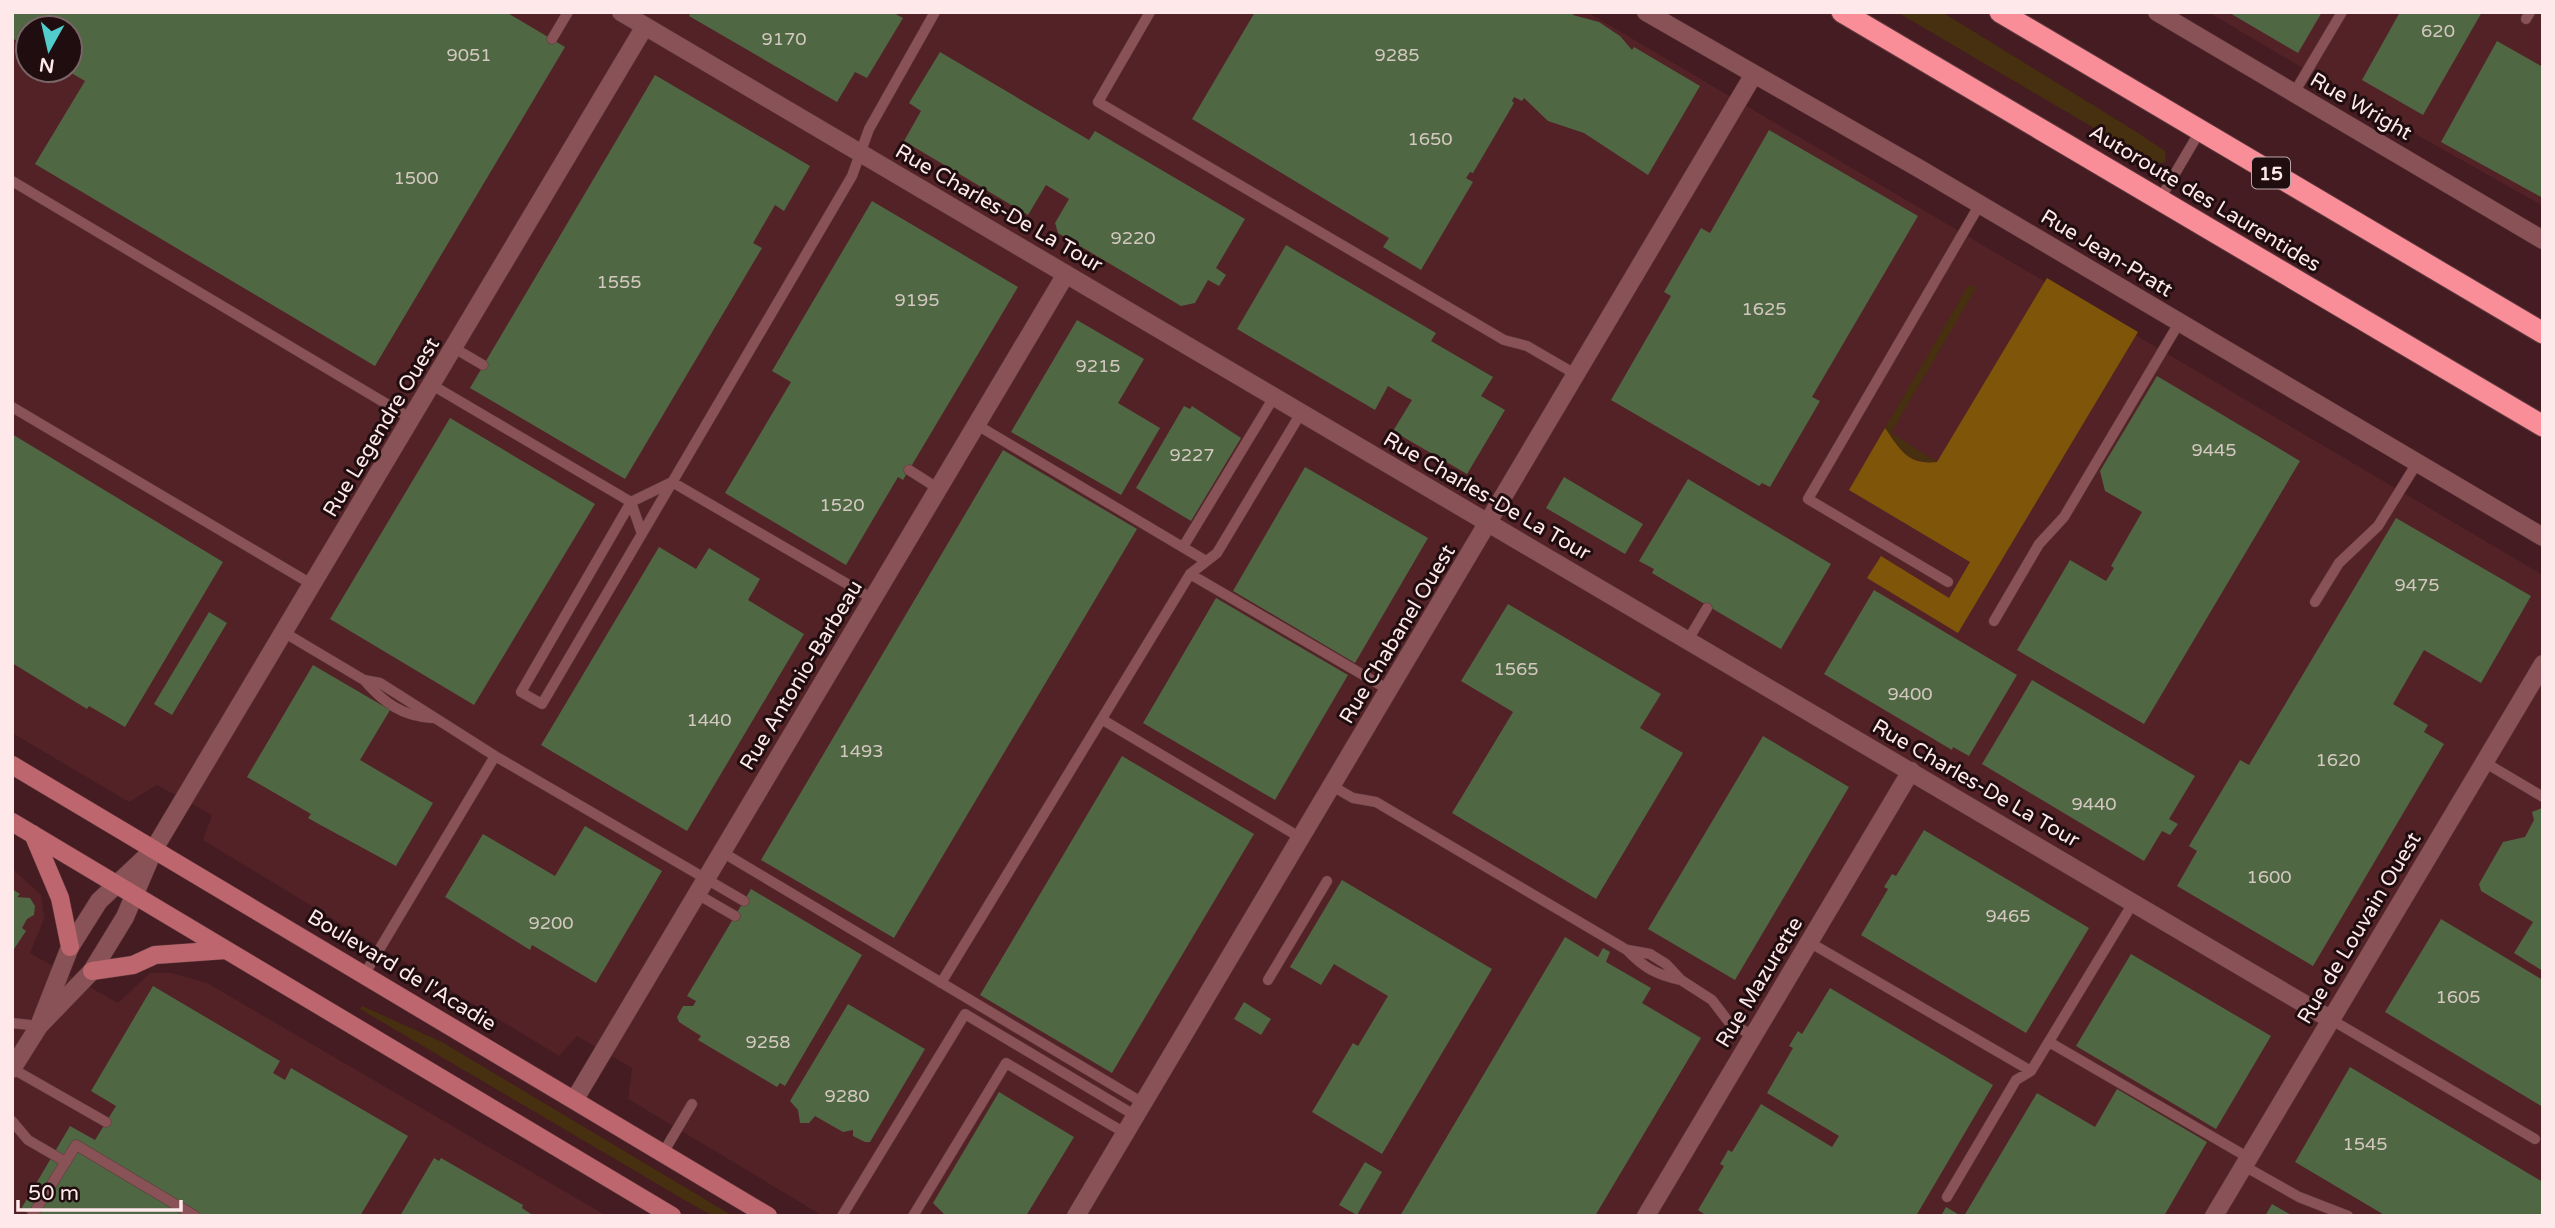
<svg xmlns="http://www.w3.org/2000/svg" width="2555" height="1228" font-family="'Varela Round',sans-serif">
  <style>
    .built { fill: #522227; fill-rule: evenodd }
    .green { fill: #463010 }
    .forest { fill: #7e5509 }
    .building { fill: #506743 }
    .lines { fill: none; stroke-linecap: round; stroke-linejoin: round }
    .lane-casing { stroke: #5e393d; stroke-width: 11 }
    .street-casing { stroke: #5e393d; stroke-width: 19 }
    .secondary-casing { stroke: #5e393d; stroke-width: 19 }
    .highway-casing { stroke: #5e393d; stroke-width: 23 }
    .lane { stroke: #895256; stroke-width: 10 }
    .street { stroke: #895256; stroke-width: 18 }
    .secondary { stroke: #bd666e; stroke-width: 18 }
    .highway { stroke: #fa8e98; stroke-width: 21 }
    .labels { text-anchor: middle; stroke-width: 6; stroke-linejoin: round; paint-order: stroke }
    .number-label { font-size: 18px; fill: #d3c8c0 }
    .shield { fill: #1f0d0f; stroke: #bca6a8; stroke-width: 2 }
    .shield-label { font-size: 19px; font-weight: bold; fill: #ffe8e9 }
    .street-label { font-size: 21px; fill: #ffe8e9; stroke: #1f0d0f }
  </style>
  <rect width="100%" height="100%" fill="#441c21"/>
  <path class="built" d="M12 12H1587L2543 575V1216H823L628 1099 632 1068 577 1036 559 1056 203 840 212 815 157 785 129 802 12 733ZM28 28H70V70H28Z
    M2208 12H2543V206L2380 114Z
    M12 868 41 895 44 919 30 953 118 1003 150 973H172L207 983 607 1216H12Z"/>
  <path class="green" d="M1897 12H1942L2135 131 2165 151 2166 162 2155 164Z
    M1968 286 1977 287 1891 433 1937 462C1908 464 1901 451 1885 428Z
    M362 1006 442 1042 733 1216H713L693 1205 360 1009Z"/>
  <path class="forest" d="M2047 278 2138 332 1958 633 1867 578 1881 556 1949 598 1970 562 1849 490 1885 428C1901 451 1908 465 1937 462Z"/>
  <path class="building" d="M12 12H506L565 47 375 366 35 164 85 81 66 70H70V28H28V48L12 38Z
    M691 12H892L903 18 867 78 855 72 837 102 689 16Z
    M1255 12H1574L1573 15 1599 22 1620 36 1632 50 1634 47 1700 86 1648 175 1584 133 1548 121 1524 98 1522 101 1514 97 1512 101 1514 103 1473 173 1470 172 1466 178 1473 182 1421 270 1383 247 1389 238 1192 119Z
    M2228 12H2322L2298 53Z
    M2400 12H2482L2423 115 2362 80Z
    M2497 41 2543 67V198L2441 142Z
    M940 52 1089 140 1095 131 1245 219 1216 268 1226 275 1219 286 1208 280 1195 303 1181 306 1058 233 1055 223 1069 199 1046 185 1028 215 904 141 921 111 909 103Z
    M655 75 810 166 784 211 775 205 753 243 762 248 625 479 470 388Z
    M1769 130 1918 216 1812 397 1820 401 1770 487 1762 483 1759 486 1611 400 1671 296 1664 292 1701 228 1710 233Z
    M872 201 1018 287 903 480 898 477 846 565 725 493 791 382 772 371Z
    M1286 245 1436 333 1431 341 1493 377 1481 396 1505 410 1467 474 1393 431 1412 400 1406 397 1388 386 1375 410 1237 329Z
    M1077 320 1144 359 1118 403 1160 428 1121 495 1011 432Z
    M2157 376 2300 461 2144 724 2017 650 2070 560 2106 581 2114 568 2111 566 2142 512 2105 491 2100 471Z
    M1184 406 1190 409 1192 406 1241 438 1191 521 1136 488Z
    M450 418 595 504 474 705 330 619Z
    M12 434 223 562 125 727 89 706 87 709 12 663Z
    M1003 450 1137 529 894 938 761 860Z
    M1305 467 1428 538 1355 663 1233 591Z
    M1564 477 1643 524 1625 554 1546 508Z
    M1688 479 1831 564 1781 649 1652 573 1654 569 1639 561Z
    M2396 518 2531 596 2481 683 2424 650 2393 704 2428 725 2424 732 2444 744 2313 966 2177 886 2197 851 2189 846 2240 760 2249 765Z
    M659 547 696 569 709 548 760 579 748 600 804 634 687 831 541 745Z
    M1874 590 2017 675 1969 756 1953 747 1952 750 1824 674Z
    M1216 598 1348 675 1275 800 1143 723Z
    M1508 604 1661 694 1640 728 1683 753 1596 899 1452 813 1513 712 1461 681Z
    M209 612 227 623 172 715 154 704Z
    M313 665 390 710 360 760 433 803 396 866 315 822 308 818 311 814 247 777Z
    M2032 680 2195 776 2169 819 2178 824 2170 835 2162 831 2144 861 1982 764Z
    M1763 736 1849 787 1735 980 1648 929Z
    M1122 756 1254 834 1112 1073 980 995Z
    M2542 808 2543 809V971L2514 953 2533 922 2481 891 2479 884 2503 842 2525 837 2534 820 2532 812Z
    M585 826 662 871 596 983 532 945 530 950 445 897 483 834 555 876Z
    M1924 830 2089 928 2026 1033 1861 935 1888 889 1884 887 1892 874 1896 876Z
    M1342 880 1492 969 1382 1154 1312 1112 1353 1043 1358 1046 1388 996 1334 964 1321 985 1290 967Z
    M12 889 20 894 17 897 30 898 35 906 34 915 27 919 22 928 26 931 12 952Z
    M751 889 862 955 785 1086 780 1083 777 1087 698 1040 701 1036 679 1022 677 1017 683 1006H693L696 1001 687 996Z
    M2441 919 2543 980V1107L2385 1012Z
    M1565 937 1598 957 1603 948 1610 952 1606 962 1651 988 1642 1003 1701 1038 1595 1216H1400Z
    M2131 954 2271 1036 2216 1129 2076 1046Z
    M153 986 280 1061 273 1073 285 1080 291 1068 408 1136 360 1216H32L21 1209 70 1126 95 1140 116 1106 91 1091Z
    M1830 988 1993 1085 1916 1216H1707L1698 1210 1724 1166 1720 1164 1726 1154 1728 1150 1732 1152 1761 1104 1832 1147 1839 1136 1767 1093 1793 1048 1789 1046 1798 1031 1802 1034Z
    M1244 1002 1271 1019 1261 1035 1234 1019Z
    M848 1004 925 1049 870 1142H865L853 1136V1130L843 1132 815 1116 809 1123H800L798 1110 790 1101Z
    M2350 1067 2543 1182V1216H2386L2295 1162Z
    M2117 1089 2207 1142 2164 1216H1964L2037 1093 2095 1127Z
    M999 1092 1074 1137 1026 1216H946L933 1203Z
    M434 1158 439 1161 441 1158 523 1205 522 1208 534 1216H400Z
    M1365 1162 1382 1172 1357 1215 1339 1205Z
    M2272 1204 2293 1216H2265Z
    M1946 1207 1961 1216H1941Z"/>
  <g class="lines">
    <g class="lane-casing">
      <path id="lane" d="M1150 12 1098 102 1504 340 1527 346 1577 375
        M2526 19 2530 12
        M552 39 568 12
        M2294 93 2342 12
        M12 181 412 419
        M2160 199 2200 131
        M454 348 483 365
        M432 385 631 502 521 692 542 704 852 176 869 129 935 12
        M12 407 313 585
        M977 425 1206 561
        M909 470 939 489
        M642 534 631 502 672 482 873 599
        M1183 547 1274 397
        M1190 574 1389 690
        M1948 582 1808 499 1980 204
        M2315 602 2339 563 2378 526 2417 463
        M1994 621 2039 544 2064 517 2179 323
        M285 633 364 680 380 683 495 756
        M1688 640 1707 608
        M364 680C384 703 402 716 432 718
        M1103 720 1301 838
        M2484 762 2543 797
        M1332 786 1353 798 1376 802 1627 950C1644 968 1657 975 1681 980
        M722 852 1143 1103
        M697 894 735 916
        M1809 942 2031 1071 2133 903
        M1628 950 1650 954 1666 964 1681 980 1712 1000 1728 1021 1753 1036
        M364 975 495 756 744 901
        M1268 980 1327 881
        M941 983 1190 574 1217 553 1301 413
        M2330 1019 2535 1139
        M12 1023 39 1026
        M2049 1042 2249 1158
        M13 1069 106 1122
        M12 1121 28 1140 66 1162
        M663 1153 692 1104
        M2244 1166 2299 1197 2348 1216
        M1947 1197 2016 1080 2031 1071
        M32 1216 76 1145 195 1216
        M842 1216 965 1014 1136 1116
        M913 1216 1006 1063 1125 1133"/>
    </g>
    <g class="street-casing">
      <path id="street" d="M621 12 2330 1019
        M1646 12 1920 169 2543 537
        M2157 12 2543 240
        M39 1026 92 971 125 917 154 849 645 26
        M12 1069 39 1026 70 947 99 901 149 854
        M575 1099 1066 274
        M1076 1216 1754 74
        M1646 1216 1911 771
        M2214 1216 2543 664"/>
    </g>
    <g class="secondary-casing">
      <path id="secondary" d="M12 765 768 1216
        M12 822 672 1216
        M33 834 60 898 70 947
        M92 971 133 965 155 955 226 950"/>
    </g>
    <g class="highway-casing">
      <path id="highway" d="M1842 12 2543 426
        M2000 12 2543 333"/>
    </g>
    <use href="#lane" class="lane"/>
    <use href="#street" class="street"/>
    <use href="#secondary" class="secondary"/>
    <use href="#highway" class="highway"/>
  </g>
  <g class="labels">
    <g class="number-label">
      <text x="2438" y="37">620</text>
      <text x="784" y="45">9170</text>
      <text x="469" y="61">9051</text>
      <text x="1397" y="61">9285</text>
      <text x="1430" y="145">1650</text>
      <text x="416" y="184">1500</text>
      <text x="1133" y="244">9220</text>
      <text x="619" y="288">1555</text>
      <text x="917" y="306">9195</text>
      <text x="1764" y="315">1625</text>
      <text x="1098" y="372">9215</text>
      <text x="2214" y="456">9445</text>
      <text x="1192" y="461">9227</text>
      <text x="842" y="511">1520</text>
      <text x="2417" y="591">9475</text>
      <text x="1516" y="675">1565</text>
      <text x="1910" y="700">9400</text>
      <text x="709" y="726">1440</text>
      <text x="861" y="757">1493</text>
      <text x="2338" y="766">1620</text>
      <text x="2094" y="810">9440</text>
      <text x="2269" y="883">1600</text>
      <text x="2008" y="922">9465</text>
      <text x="551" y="929">9200</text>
      <text x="2458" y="1003">1605</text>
      <text x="768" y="1048">9258</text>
      <text x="847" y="1102">9280</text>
      <text x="2365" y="1150">1545</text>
    </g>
    <rect class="shield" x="2252" y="157.5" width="38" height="31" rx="5"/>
    <g class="shield-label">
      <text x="2271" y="180">15</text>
    </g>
    <g class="street-label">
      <text transform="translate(2361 106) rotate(30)" y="7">Rue Wright</text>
      <text transform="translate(2205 198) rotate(31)" y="7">Autoroute des Laurentides</text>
      <text transform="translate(999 208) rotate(30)" y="7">Rue Charles-De La Tour</text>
      <text transform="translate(2107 253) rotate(31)" y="7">Rue Jean-Pratt</text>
      <text transform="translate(381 427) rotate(-59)" y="7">Rue Legendre Ouest</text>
      <text transform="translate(1487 496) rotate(30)" y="7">Rue Charles-De La Tour</text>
      <text transform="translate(1397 634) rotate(-59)" y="7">Rue Chabanel Ouest</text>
      <text transform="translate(801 675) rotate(-59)" y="7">Rue Antonio-Barbeau</text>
      <text transform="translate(1976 783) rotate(30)" y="7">Rue Charles-De La Tour</text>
      <text transform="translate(2359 928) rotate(-59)" y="7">Rue de Louvain Ouest</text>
      <text transform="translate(402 970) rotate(31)" y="7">Boulevard de l'Acadie</text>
      <text transform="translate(1759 982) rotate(-59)" y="7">Rue Mazurette</text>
    </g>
  </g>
  <rect width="2555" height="1228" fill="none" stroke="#ffe8e9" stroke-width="28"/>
  <g transform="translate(49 49) rotate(188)"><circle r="33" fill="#1f0d0f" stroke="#796566" stroke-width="2"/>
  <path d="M0-5L12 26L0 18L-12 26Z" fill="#52cdcc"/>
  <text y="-10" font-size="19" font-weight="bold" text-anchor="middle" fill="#ffe8e9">N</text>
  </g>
  <path d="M18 1200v10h163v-10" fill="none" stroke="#ffe8e9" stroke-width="3.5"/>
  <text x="28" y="1200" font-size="21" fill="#ffe8e9" stroke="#1f0d0f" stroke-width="5" paint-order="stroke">50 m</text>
</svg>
